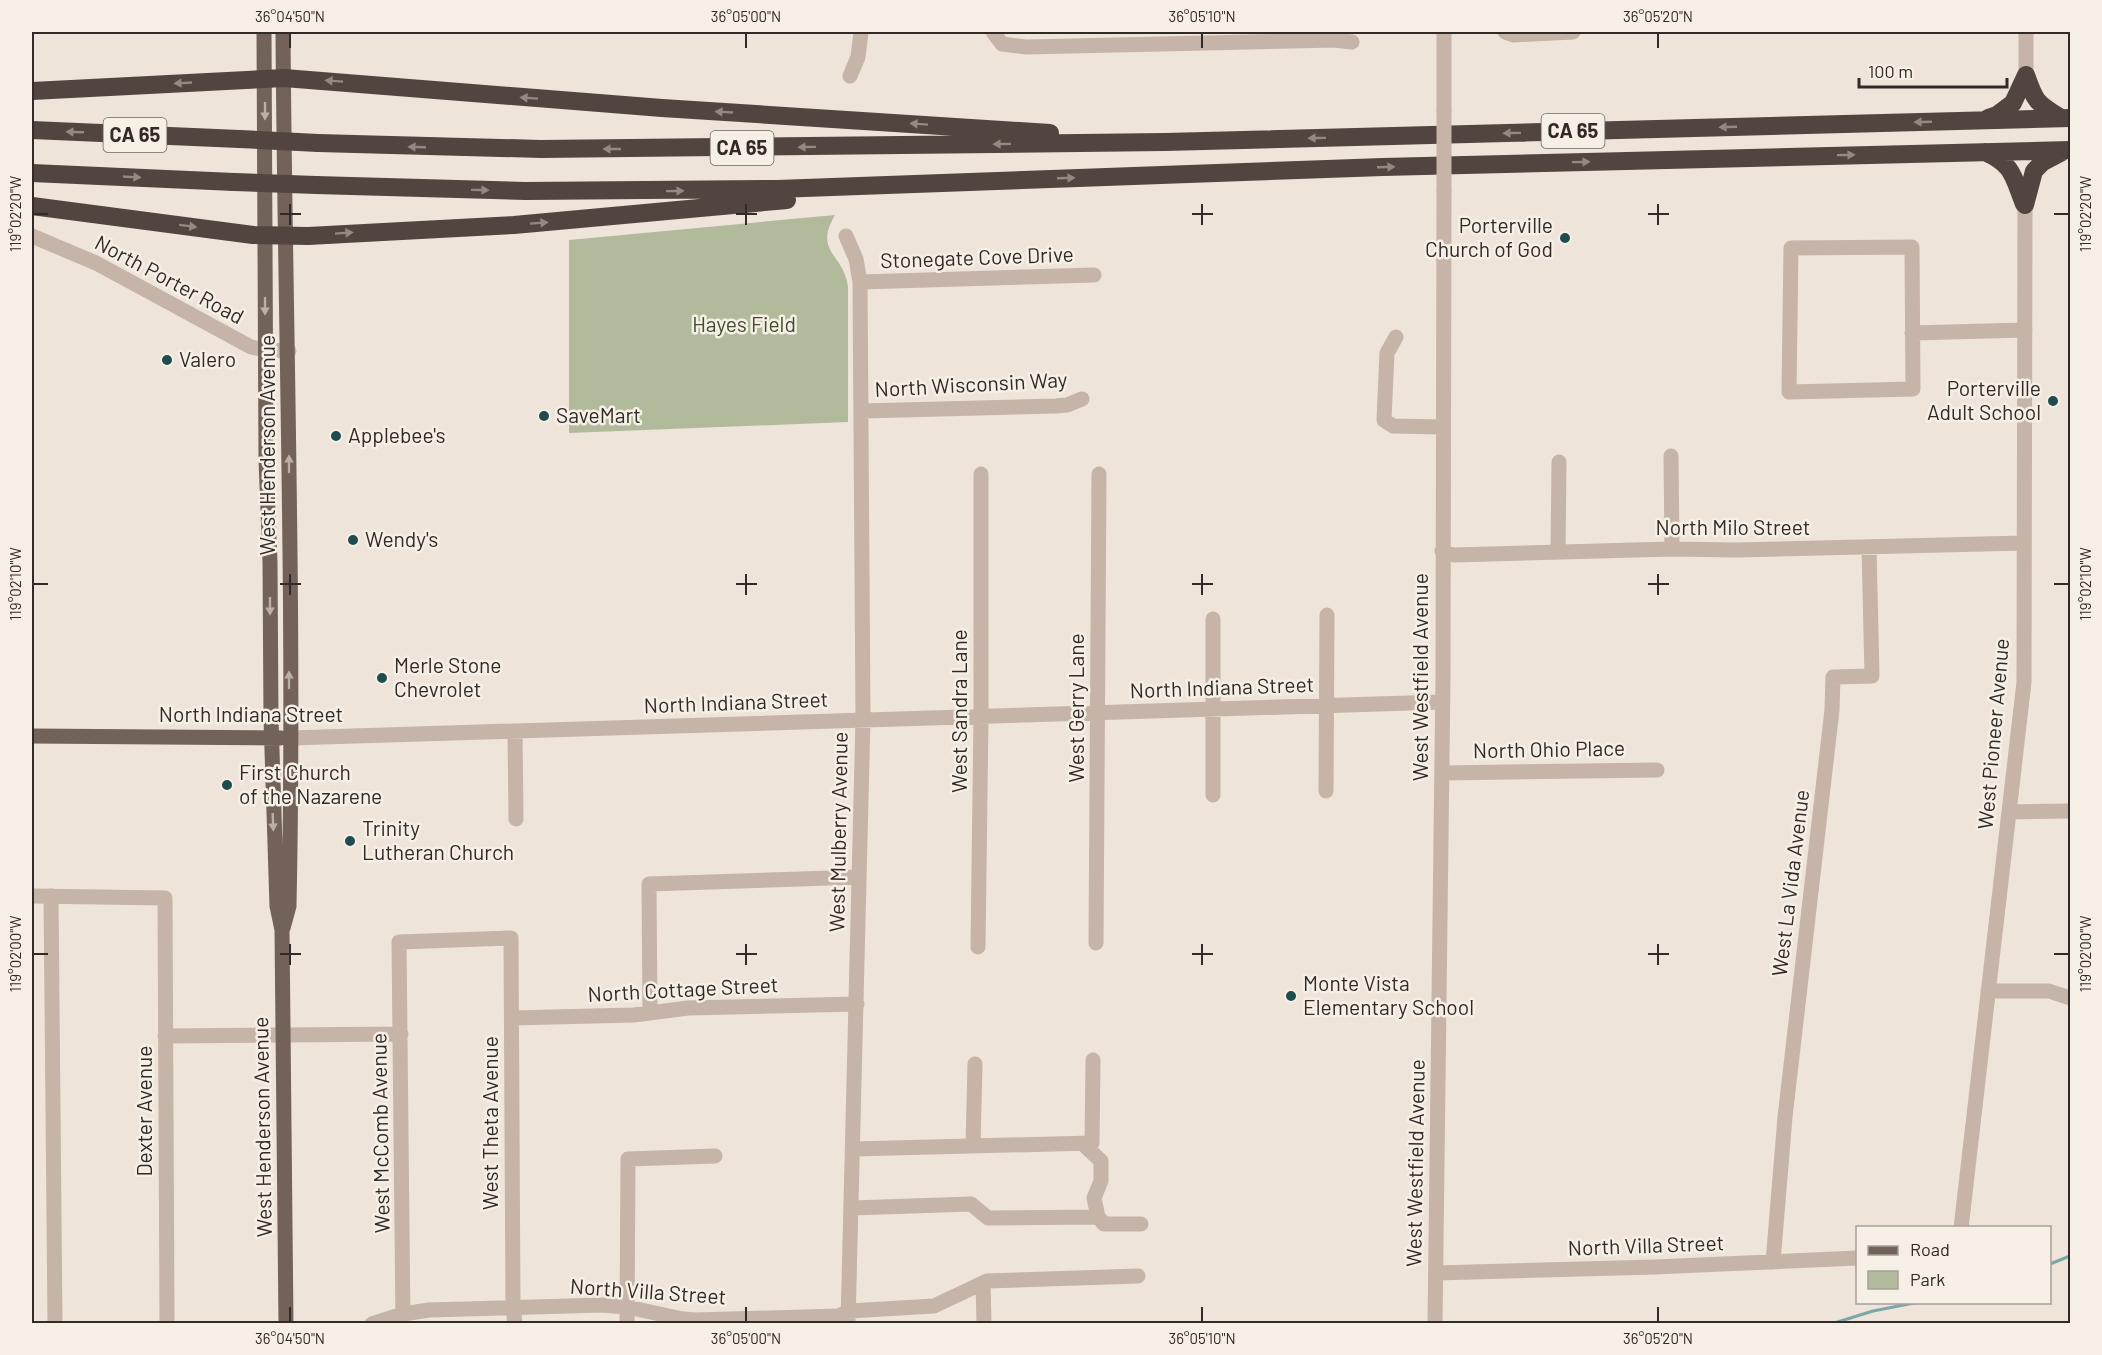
<svg xmlns="http://www.w3.org/2000/svg" width="2102" height="1355" font-family="Barlow,sans-serif">
  <style>
    .green { fill: #b1bb9c }
    .lines { fill: none; stroke-linecap: round; stroke-linejoin: round }
    .stream { stroke: #7ca6a8; stroke-width: 3 }
    .minor { stroke: #c5b4a7; stroke-width: 15 }
    .major { stroke: #726259; stroke-width: 15 }
    .highway { stroke: #52453f; stroke-width: 18 }
    .minor-bridge { stroke: #c5b4a7; stroke-width: 15 }
    .highway-bridge { stroke: #52453f; stroke-width: 18 }
    .oneway { fill: #948981 }
    .oneway2 { fill: #bbb0a6 }
    .ticks { fill: none; stroke: #322a27; stroke-width: 2 }
    .poi-dot { fill: #214c4f; stroke: #f6efe5; stroke-width: 2 }
    .labels { text-anchor: middle; stroke-width: 5; stroke-linejoin: round; paint-order: stroke }
    .shield { fill: #f6efe5; stroke: #6d6560; stroke-width: 1.5 }
    .shield-label { font-size: 20px; font-weight: bold; fill: #322a27 }
    .poi-label { font-size: 21px; fill: #322a27; stroke: #f6efe5; text-anchor: start }
    .street-label { font-size: 21px; fill: #322a27; stroke: #f6efe5 }
    .park-label { font-size: 21px; fill: #424d2d; stroke: #f6efe5 }
    .neatline { fill: none; stroke: #322a27; stroke-width: 2 }
    .ticks-label { font-size: 15px; text-anchor: middle; fill: #322a27 }
  </style>
  <rect width="100%" height="100%" fill="#eee4da"/>
  <path class="green" d="M835 215C813 253 844 253 848 287V422L569 433V240Z"/>
  <g class="lines">
    <path class="stream" d="M2050 1264 2070 1256
      M1831 1324 1873 1311 1919 1302"/>
    <path class="minor" d="M993 32 1002 44 1026 47 1334 40 1352 42
      M1444 32V111
      M1505 32 1513 35 1573 32
      M2026 32V75
      M850 76 858 57 861 32
      M32 236 96 263 251 347 266 350 289 351
      M846 236 856 259 860 282 863 719 848 1324
      M1912 247 1913 389 1789 392 1791 248Z
      M860 282 1094 275
      M1912 333 2025 330
      M1396 337 1387 353 1384 420 1393 426 1443 427
      M862 411 1056 406 1067 405 1082 399
      M1671 456 1672 549
      M1442 551 1454 555 1672 549 1736 550 2024 543
      M1558 552 1559 462
      M515 731 516 819
      M290 738 1442 702
      M1442 773 1657 770
      M1326 791 1327 615
      M1213 795V619
      M2009 812 2070 811
      M32 896 165 898 167 1324
      M51 896 55 1324
      M1096 943 1099 474
      M978 947 981 716V474
      M1988 991H2049L2070 998
      M650 1013 649 884 859 877
      M512 1018 634 1015 688 1008 857 1004
      M165 1036 401 1034
      M1083 1144 1101 1161V1181L1094 1198 1098 1217
      M973 1146 975 1064
      M853 1149 1092 1143 1093 1060
      M852 1208 971 1204 988 1218 1098 1217 1104 1224H1141
      M1961 1228 2024 682 2025 205
      M1773 1262 1785 1117 1832 710 1833 677 1872 676 1869 547
      M1436 1273 1655 1267 1858 1258
      M983 1283 984 1324
      M372 1324 403 1314 429 1310 602 1305 627 1307 683 1319 696 1320 838 1316 849 1311 934 1306 987 1281 1138 1276
      M403 1324 399 942 511 938 513 1307 515 1324
      M627 1324 628 1159 715 1156
      M1435 1324 1443 677 1444 191"/>
    <path class="major" d="M264 32 266 460 270 562 271 719 277 906 282 930 286 1324
      M283 32C285 323 295 614 289 906L283 928
      M32 736 281 738"/>
    <path class="highway" d="M2026 75C2035 101 2036 103 2061 118
      M32 91 284 78 662 108 1050 133
      M1988 118 1997 115 2013 103 2026 75
      M32 130 239 139
      M318 143 541 149 1165 142 2070 118
      M1985 152C2014 165 2013 177 2024 204
      M32 173 234 182
      M316 185 525 191 777 189 1383 167 2070 150
      M2025 205 2034 171 2043 162 2062 152
      M32 206 253 235 308 236 514 225 787 200"/>
    <path class="minor-bridge" d="M1444 191V111"/>
    <path class="highway-bridge" d="M239 139 318 143
      M234 182 316 185"/>
  </g>
  <defs><path id="oneway-solid" d="M-6-.8H1V-3.2L6.5 0L1 3.2V.8H-6Z" transform="scale(1.5)"/></defs>
  <g class="oneway">
    <use href="#oneway-solid" transform="translate(334 81) rotate(-176)"/>
    <use href="#oneway-solid" transform="translate(183 83) rotate(177)"/>
    <use href="#oneway-solid" transform="translate(529 98) rotate(-176)"/>
    <use href="#oneway-solid" transform="translate(724 112) rotate(-177)"/>
    <use href="#oneway-solid" transform="translate(1923 122) rotate(178)"/>
    <use href="#oneway-solid" transform="translate(919 124) rotate(-176)"/>
    <use href="#oneway-solid" transform="translate(1728 127) rotate(178)"/>
    <use href="#oneway-solid" transform="translate(75 132) rotate(-178)"/>
    <use href="#oneway-solid" transform="translate(1512 133) rotate(179)"/>
    <use href="#oneway-solid" transform="translate(1317 138) rotate(179)"/>
    <use href="#oneway-solid" transform="translate(1002 144) rotate(179)"/>
    <use href="#oneway-solid" transform="translate(417 147) rotate(-178)"/>
    <use href="#oneway-solid" transform="translate(807 147) rotate(179)"/>
    <use href="#oneway-solid" transform="translate(612 149) rotate(180)"/>
    <use href="#oneway-solid" transform="translate(1846 155) rotate(-1)"/>
    <use href="#oneway-solid" transform="translate(1581 162) rotate(-1)"/>
    <use href="#oneway-solid" transform="translate(1386 167) rotate(-2)"/>
    <use href="#oneway-solid" transform="translate(132 177) rotate(3)"/>
    <use href="#oneway-solid" transform="translate(1066 178) rotate(-2)"/>
    <use href="#oneway-solid" transform="translate(480 190) rotate(1)"/>
    <use href="#oneway-solid" transform="translate(675 191) rotate(-1)"/>
    <use href="#oneway-solid" transform="translate(539 223) rotate(-4)"/>
    <use href="#oneway-solid" transform="translate(188 226) rotate(7)"/>
    <use href="#oneway-solid" transform="translate(344 233) rotate(-4)"/>
  </g>
  <g class="oneway2">
    <use href="#oneway-solid" transform="translate(265 111) rotate(90)"/>
    <use href="#oneway-solid" transform="translate(265 306) rotate(90)"/>
    <use href="#oneway-solid" transform="translate(289 464) rotate(-90)"/>
    <use href="#oneway-solid" transform="translate(270 606) rotate(90)"/>
    <use href="#oneway-solid" transform="translate(289 680) rotate(-90)"/>
    <use href="#oneway-solid" transform="translate(273 822) rotate(88)"/>
  </g>
  <path class="ticks" d="M290 33V48M746 33V48M1202 33V48M1658 33V48M290 204V225M746 204V225M1202 204V225M1658 204V225M33 214H48M280 214H301M736 214H757M1192 214H1213M1648 214H1669M2054 214H2069M290 574V595M746 574V595M1202 574V595M1658 574V595M33 584H48M280 584H301M736 584H757M1192 584H1213M1648 584H1669M2054 584H2069M290 944V965M746 944V965M1202 944V965M1658 944V965M33 954H48M280 954H301M736 954H757M1192 954H1213M1648 954H1669M2054 954H2069M290 1307V1322M746 1307V1322M1202 1307V1322M1658 1307V1322"/>
  <g class="poi-dot">
    <circle cx="1565" cy="238" r="6"/>
    <circle cx="167" cy="360" r="6"/>
    <circle cx="2053" cy="401" r="6"/>
    <circle cx="544" cy="416" r="6"/>
    <circle cx="336" cy="436" r="6"/>
    <circle cx="353" cy="540" r="6"/>
    <circle cx="382" cy="678" r="6"/>
    <circle cx="227" cy="785" r="6"/>
    <circle cx="350" cy="841" r="6"/>
    <circle cx="1291" cy="996" r="6"/>
  </g>
  <g class="labels">
    <g class="shield">
      <rect x="1541.5" y="114" width="63" height="34" rx="4.5"/>
      <rect x="103.5" y="118" width="63" height="34" rx="4.5"/>
      <rect x="710.5" y="131" width="63" height="34" rx="4.5"/>
    </g>
    <g class="shield-label">
      <text x="1573" y="138">CA 65</text>
      <text x="135" y="142">CA 65</text>
      <text x="742" y="155">CA 65</text>
    </g>
    <g class="poi-label">
      <text x="1553" y="233" text-anchor="end">Porterville<tspan x="1553" dy="24">Church of God</tspan></text>
      <text x="179" y="367">Valero</text>
      <text x="2041" y="396" text-anchor="end">Porterville<tspan x="2041" dy="24">Adult School</tspan></text>
      <text x="556" y="423">SaveMart</text>
      <text x="348" y="443">Applebee's</text>
      <text x="365" y="547">Wendy's</text>
      <text x="394" y="673">Merle Stone<tspan x="394" dy="24">Chevrolet</tspan></text>
      <text x="239" y="780">First Church<tspan x="239" dy="24">of the Nazarene</tspan></text>
      <text x="362" y="836">Trinity<tspan x="362" dy="24">Lutheran Church</tspan></text>
      <text x="1303" y="991">Monte Vista<tspan x="1303" dy="24">Elementary School</tspan></text>
    </g>
    <g class="street-label">
      <text transform="translate(977 258) rotate(-2)" y="7">Stonegate Cove Drive</text>
      <text transform="translate(169 280) rotate(28)" y="7">North Porter Road</text>
      <text transform="translate(971 385) rotate(-3)" y="7">North Wisconsin Way</text>
      <text transform="translate(268 445) rotate(-90)" y="7">West Henderson Avenue</text>
      <text x="1733" y="535">North Milo Street</text>
      <text transform="translate(1421 677) rotate(-90)" y="7">West Westfield Avenue</text>
      <text transform="translate(1222 688) rotate(-2)" y="7">North Indiana Street</text>
      <text transform="translate(736 703) rotate(-2)" y="7">North Indiana Street</text>
      <text transform="translate(1077 708) rotate(-90)" y="7">West Gerry Lane</text>
      <text transform="translate(960 711) rotate(-90)" y="7">West Sandra Lane</text>
      <text x="251" y="722">North Indiana Street</text>
      <text transform="translate(1994 734) rotate(-85)" y="7">West Pioneer Avenue</text>
      <text transform="translate(1549 750) rotate(-1)" y="7">North Ohio Place</text>
      <text transform="translate(839 832) rotate(-89)" y="7">West Mulberry Avenue</text>
      <text transform="translate(1791 883) rotate(-83)" y="7">West La Vida Avenue</text>
      <text transform="translate(683 990) rotate(-3)" y="7">North Cottage Street</text>
      <text transform="translate(145 1111) rotate(-90)" y="7">Dexter Avenue</text>
      <text transform="translate(491 1123) rotate(-90)" y="7">West Theta Avenue</text>
      <text transform="translate(263 1127) rotate(-91)" y="7">West Henderson Avenue</text>
      <text transform="translate(381 1133) rotate(-91)" y="7">West McComb Avenue</text>
      <text transform="translate(1416 1163) rotate(-89)" y="7">West Westfield Avenue</text>
      <text transform="translate(1646 1246) rotate(-2)" y="7">North Villa Street</text>
      <text transform="translate(648 1292) rotate(4)" y="7">North Villa Street</text>
    </g>
    <g class="park-label">
      <text x="744" y="332">Hayes Field</text>
    </g>
  </g>
  <rect width="2102" height="1355" fill="none" stroke="#f6efe5" stroke-width="66"/>
  <rect x="1856" y="1226" width="195" height="78" fill="#f6efe5" stroke="#a8a099" stroke-width="1.5"/>
  <rect x="1868" y="1246" width="30" height="9" fill="#726259" stroke="#a8a099" stroke-width="1.5"/>
  <text x="1910" y="1256" font-size="18" fill="#322a27">Road</text>
  <rect x="1868" y="1271" width="30" height="18" fill="#b1bb9c" stroke="#a8a099" stroke-width="1.5"/>
  <text x="1910" y="1286" font-size="18" fill="#322a27">Park</text>
  <path d="M1859 78v9h148v-9" fill="none" stroke="#322a27" stroke-width="3"/>
  <text x="1868" y="78" font-size="18" fill="#322a27" stroke="#f6efe5" stroke-width="4.5" paint-order="stroke">100 m</text>
  <rect x="33" y="33" width="2036" height="1289" class="neatline"/>
  <g class="ticks-label">
    <text x="290" y="22">36°04'50"N</text>
    <text x="746" y="22">36°05'00"N</text>
    <text x="1202" y="22">36°05'10"N</text>
    <text x="1658" y="22">36°05'20"N</text>
    <text transform="translate(2086 214) rotate(-90)" y="5">119°02'20"W</text>
    <text transform="translate(16 214) rotate(-90)" y="5">119°02'20"W</text>
    <text transform="translate(2086 584) rotate(-90)" y="5">119°02'10"W</text>
    <text transform="translate(16 584) rotate(-90)" y="5">119°02'10"W</text>
    <text transform="translate(2086 954) rotate(-90)" y="5">119°02'00"W</text>
    <text transform="translate(16 954) rotate(-90)" y="5">119°02'00"W</text>
    <text x="290" y="1344">36°04'50"N</text>
    <text x="746" y="1344">36°05'00"N</text>
    <text x="1202" y="1344">36°05'10"N</text>
    <text x="1658" y="1344">36°05'20"N</text>
  </g>
</svg>
